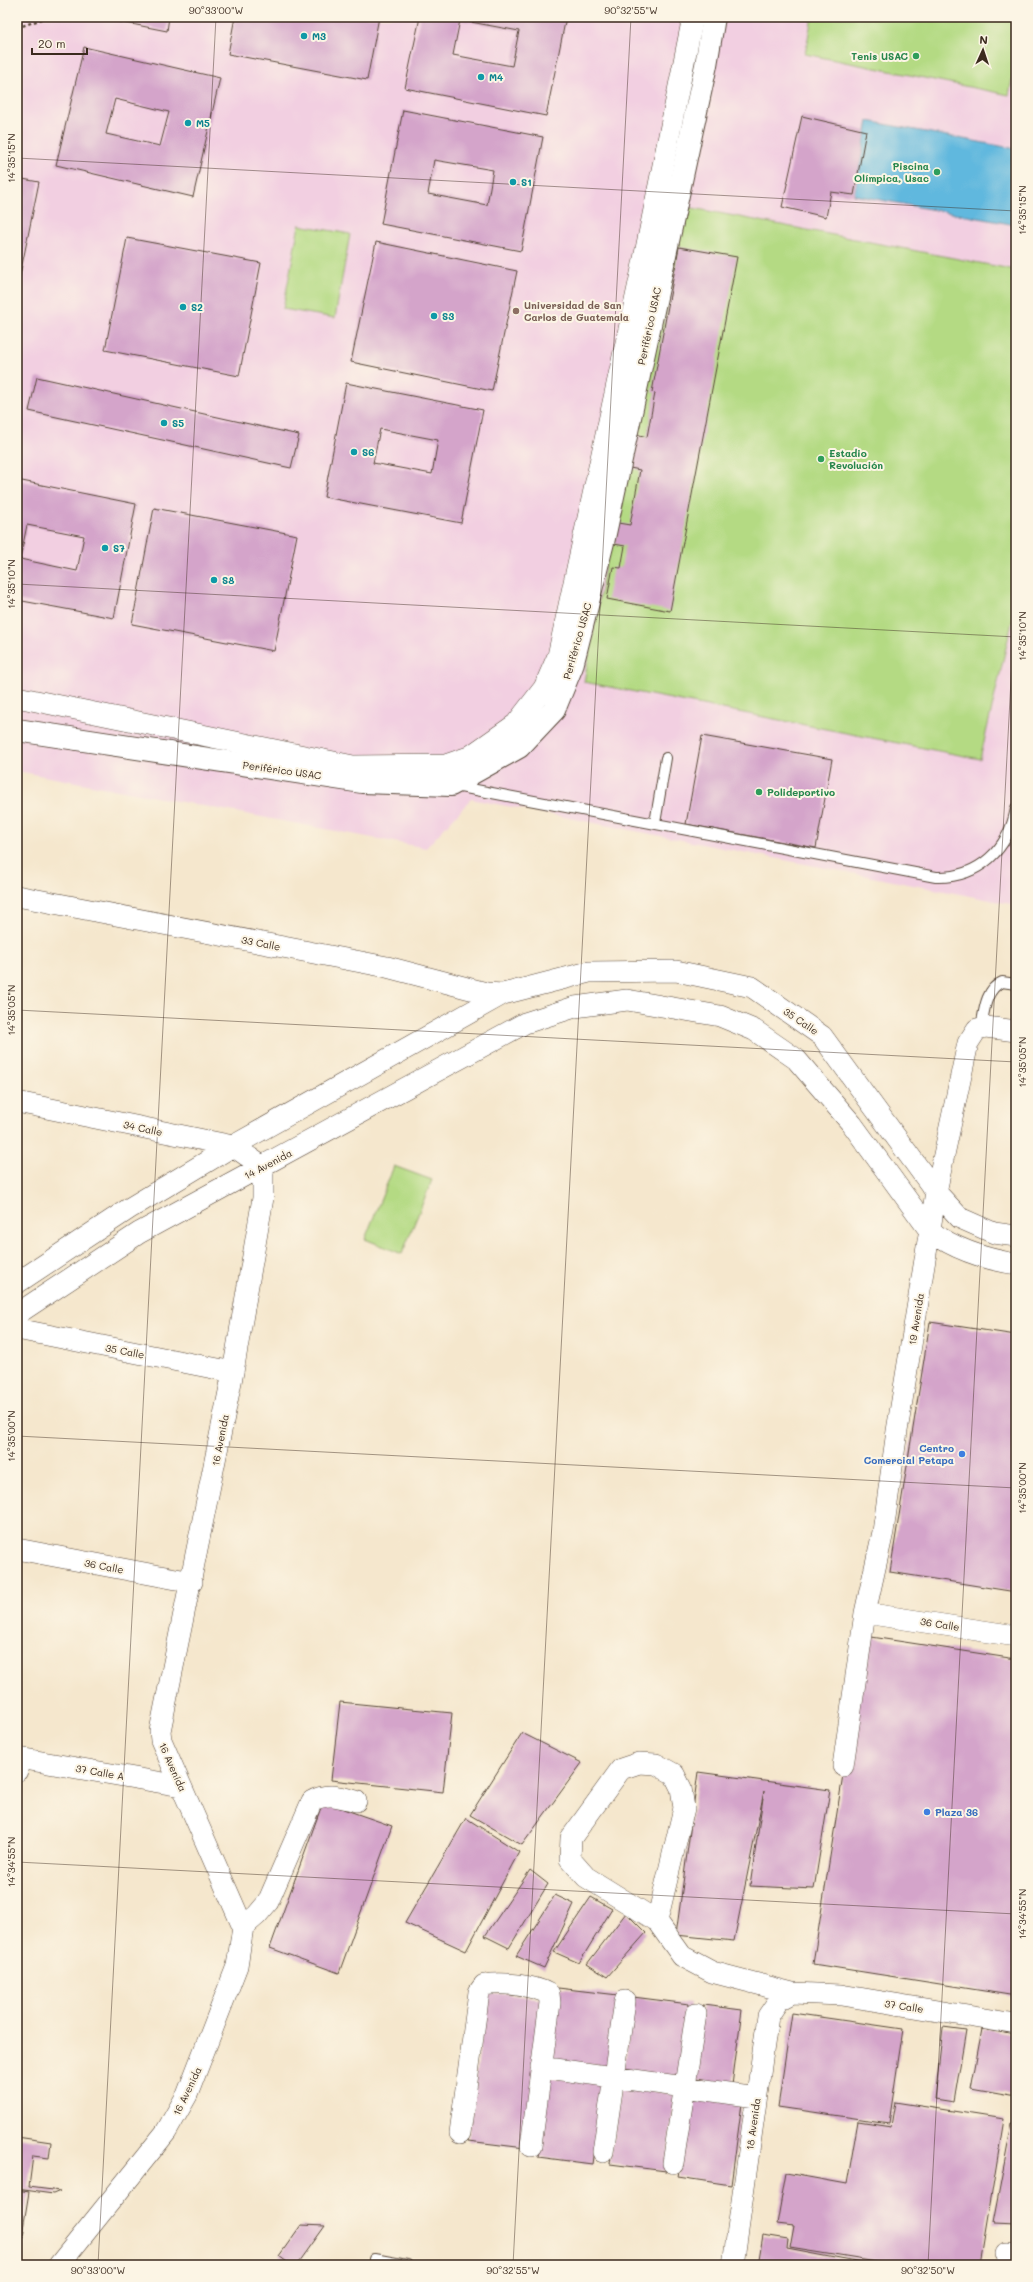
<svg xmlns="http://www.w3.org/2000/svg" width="1033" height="2282" font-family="Mali,sans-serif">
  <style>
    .built { fill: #f2cfe1 }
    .green { fill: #b4da83; stroke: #788250 }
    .water { fill: #61b8de; stroke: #4e717e }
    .building { fill: #d4a4ca; fill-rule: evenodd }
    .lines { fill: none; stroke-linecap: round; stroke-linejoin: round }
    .lane-casing { stroke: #574638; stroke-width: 12 }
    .street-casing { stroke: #574638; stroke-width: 22 }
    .secondary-casing { stroke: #574638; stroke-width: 24 }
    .path { stroke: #574638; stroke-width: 2.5; stroke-dasharray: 3 3; stroke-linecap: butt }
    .lane { stroke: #fff; stroke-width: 10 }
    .street { stroke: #fff; stroke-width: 21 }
    .secondary { stroke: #fff; stroke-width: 22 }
    .ticks { fill: none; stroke: #3b2a1e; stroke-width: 1; stroke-opacity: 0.45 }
    .culture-dot { fill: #0f9aa8; stroke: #fcf5e5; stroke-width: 1.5 }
    .leisure-dot { fill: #2e9e5b; stroke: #fcf5e5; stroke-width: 1.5 }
    .education-dot { fill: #8d6e63; stroke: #fcf5e5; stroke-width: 1.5 }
    .shop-dot { fill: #3f7fe0; stroke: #fcf5e5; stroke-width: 1.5 }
    .labels { text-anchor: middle; stroke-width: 4; stroke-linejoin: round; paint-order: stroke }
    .culture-label { font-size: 10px; font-weight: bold; fill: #0d838f; stroke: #fcf5e5; text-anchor: start }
    .leisure-label { font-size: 10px; font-weight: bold; fill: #27864d; stroke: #fcf5e5; text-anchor: end }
    .education-label { font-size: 10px; font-weight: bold; fill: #785e54; stroke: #fcf5e5; text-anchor: start }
    .street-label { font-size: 10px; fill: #3b2a1e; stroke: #fcf5e5 }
    .shop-label { font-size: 10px; font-weight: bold; fill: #366cbe; stroke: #fcf5e5; text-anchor: end }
    .neatline { fill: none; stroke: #3b2a1e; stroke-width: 1.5 }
    .ticks-label { font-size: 10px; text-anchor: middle; fill: #3b2a1e }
  </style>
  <rect width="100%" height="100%" fill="#fcf5e5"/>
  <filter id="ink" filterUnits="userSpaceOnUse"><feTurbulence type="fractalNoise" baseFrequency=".025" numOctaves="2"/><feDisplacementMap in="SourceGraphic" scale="8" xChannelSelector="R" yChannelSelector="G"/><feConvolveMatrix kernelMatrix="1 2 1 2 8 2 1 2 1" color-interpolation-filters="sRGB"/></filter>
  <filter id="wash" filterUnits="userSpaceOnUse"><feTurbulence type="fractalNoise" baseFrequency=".012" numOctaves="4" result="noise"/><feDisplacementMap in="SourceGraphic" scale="16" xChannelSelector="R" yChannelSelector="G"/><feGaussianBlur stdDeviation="0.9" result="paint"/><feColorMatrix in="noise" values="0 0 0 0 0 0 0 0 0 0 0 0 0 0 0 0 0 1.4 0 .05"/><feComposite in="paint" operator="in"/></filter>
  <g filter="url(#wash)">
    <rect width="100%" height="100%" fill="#f5e7cd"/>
    <path class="built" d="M17 17H1016V905L471 799 426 848 17 771Z"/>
    <path class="green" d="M812 17H1016V58L1009 95 805 54Z
      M682 206 1016 270V605L980 759 584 682 610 539Z
      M299 225 350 234 335 318 283 309Z
      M394 1166 432 1180 402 1254 365 1239Z"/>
    <path class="water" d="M868 121 1016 149V225L854 195Z"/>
    <g id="blocks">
      <path class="building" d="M96 17H169L167 31Z
        M235 17H379L367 80 228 54Z
        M420 17H566L546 116 405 88ZM460 20 519 31 512 66 453 55Z
        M84 47 220 78 193 197 56 165ZM115 99 169 112 160 146 106 134Z
        M403 110 543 137 521 251 381 224ZM434 160 493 170 487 205 428 194Z
        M802 116 866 131 854 195 831 192 826 217 782 207Z
        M17 178 39 182 18 285H17Z
        M127 238 261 263 239 376 105 350Z
        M376 242 517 271 492 391 351 362Z
        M679 247 737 257 670 611 607 599 613 567 621 568 625 546 614 544 618 523 630 525 640 470 630 468 636 434 647 437 655 393 652 392Z
        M37 377 299 435 291 468 29 411Z
        M346 383 483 410 461 523 324 497ZM380 429 438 440 432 474 373 463Z
        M17 480 136 504 114 618 17 600ZM27 525 84 536 77 571 20 559Z
        M154 508 297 535 274 651 132 624Z
        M702 736 832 759 816 848 686 824Z
        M930 1322 1016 1335V1592L890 1572Z
        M865 1636 1016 1659V1996L813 1964Z
        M340 1702 452 1713 443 1792 331 1780Z
        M522 1733 582 1763 522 1845 470 1815Z
        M698 1772 830 1790 814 1889 750 1886 764 1791 734 1941 676 1935Z
        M323 1802 392 1826 339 1973 270 1948Z
        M466 1818 519 1852 466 1951 405 1923Z
        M530 1870 548 1884 509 1948 485 1936Z
        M555 1895 574 1904 544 1968 516 1956Z
        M591 1897 612 1909 579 1963 554 1952Z
        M626 1913 646 1933 607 1977 587 1964Z
        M558 1988 618 1995 609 2067 549 2060Z
        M487 1992 544 1999 525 2148 468 2141Z
        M633 1997 689 2004 679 2078 623 2070Z
        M703 2005 742 2010 732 2085 693 2080Z
        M792 2013 903 2029 889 2123 778 2107Z
        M943 2027 966 2030 954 2102 935 2099Z
        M982 2029 1016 2035V2096L971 2088Z
        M548 2077 603 2084 592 2164 538 2157Z
        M620 2087 675 2094 666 2171 610 2164Z
        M689 2096 742 2103 731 2185 678 2177Z
        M895 2102 1004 2119 980 2265H895L790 2248 794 2226 777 2224 786 2173 847 2184 858 2121 891 2126Z
        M1012 2123 1016 2124V2224L993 2223Z
        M17 2137 51 2142 49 2158 33 2156 29 2187 60 2191 53 2194 17 2189Z
        M17 2190 29 2192 23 2229 17 2228Z
        M301 2225 325 2226 297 2265H291L279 2256Z
        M17 2230 24 2231 18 2265H17Z
        M763 2235 788 2239 787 2249 872 2265H758Z"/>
    </g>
  </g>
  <g filter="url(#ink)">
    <use href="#blocks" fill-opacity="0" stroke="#574638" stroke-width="1"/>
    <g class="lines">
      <g class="lane-casing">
        <path id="lane" d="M455 786 936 877C979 878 1009 849 1016 808
          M655 823 666 758
          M981 1028C984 1013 985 989 1002 982L1016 984
          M374 2259 407 2265"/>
      </g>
      <g class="street-casing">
        <path id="street" d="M17 697 353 766 446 765 469 757 516 724 544 688 558 656 642 269 693 17
          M17 896 387 967 486 993 503 994
          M17 1102 233 1146 263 1167V1198L233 1372 160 1731 161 1740 243 1927 237 1966 187 2095 166 2132 59 2265
          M17 1283 130 1208 233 1146 503 994 589 972 676 971 752 987 822 1036 936 1192 960 1218 994 1233 1016 1236
          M17 1314 139 1233 525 1023 575 1007 627 1000 720 1016 754 1030 796 1059 852 1124 930 1231C956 1250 984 1259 1016 1264
          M17 1329 233 1372
          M17 1549 192 1582
          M865 1613 1016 1636
          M843 1766 865 1613 883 1532 897 1431 936 1192 968 1043 977 1029 986 1027 1016 1031
          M17 1771 19 1758 181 1786
          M657 1921 684 1808 681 1788 674 1774 656 1764 639 1763 621 1769 571 1838 570 1859 586 1877 657 1921 682 1956 712 1972 792 1993 841 1995 1016 2024
          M243 1927 257 1915 268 1902 312 1801C327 1792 340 1797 356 1801
          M541 2067 756 2097
          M460 2133 479 1992 484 1985C503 1982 533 1985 549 1994L550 2003 531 2146
          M603 2152 625 2001
          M673 2163 696 2014
          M1007 2253 1016 2254
          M733 2265 768 2016 779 2000 792 1993"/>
      </g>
      <g class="secondary-casing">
        <path id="secondary" d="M17 730 362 782 451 785 519 747 554 710 572 666 604 538 706 65 714 17"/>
      </g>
      <path class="path" d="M17 28 47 17"/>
      <use href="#lane" class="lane"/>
      <use href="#street" class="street"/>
      <use href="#secondary" class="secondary"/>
    </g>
  </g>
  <path class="ticks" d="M17 158 1016 211M17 584 1016 637M17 1010 1016 1062M17 1436 1016 1488M17 1862 1016 1914M98 2265 216 17M513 2265 631 17M928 2265 1016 584"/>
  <g class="culture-dot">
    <circle cx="304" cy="36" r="4"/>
    <circle cx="481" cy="77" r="4"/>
    <circle cx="188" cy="123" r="4"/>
    <circle cx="513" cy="182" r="4"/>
    <circle cx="183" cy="307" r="4"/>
    <circle cx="434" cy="316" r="4"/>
    <circle cx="164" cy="423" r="4"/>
    <circle cx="354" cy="452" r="4"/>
    <circle cx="105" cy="548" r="4"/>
    <circle cx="214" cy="580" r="4"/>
  </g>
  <g class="leisure-dot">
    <circle cx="916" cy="56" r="4"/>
    <circle cx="937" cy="172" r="4"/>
    <circle cx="821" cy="459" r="4"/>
    <circle cx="759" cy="792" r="4"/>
  </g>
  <circle class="education-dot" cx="516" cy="311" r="4"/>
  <g class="shop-dot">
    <circle cx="962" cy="1454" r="4"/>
    <circle cx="927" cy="1812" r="4"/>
  </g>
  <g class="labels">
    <g class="culture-label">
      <text x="312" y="40">M3</text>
      <text x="489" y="81">M4</text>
      <text x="196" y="127">M5</text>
      <text x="521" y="186">S1</text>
      <text x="191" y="311">S2</text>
      <text x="442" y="320">S3</text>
      <text x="172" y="427">S5</text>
      <text x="362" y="456">S6</text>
      <text x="113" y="552">S7</text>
      <text x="222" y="584">S8</text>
    </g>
    <g class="leisure-label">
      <text x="908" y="60">Tenis USAC</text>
      <text x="929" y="170">Piscina<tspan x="929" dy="12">Olímpica, Usac</tspan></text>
      <text x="829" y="457" text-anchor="start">Estadio<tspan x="829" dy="12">Revolución</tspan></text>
      <text x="767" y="796" text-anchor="start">Polideportivo</text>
    </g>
    <g class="education-label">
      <text x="524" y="309">Universidad de San<tspan x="524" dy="12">Carlos de Guatemala</tspan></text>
    </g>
    <g class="street-label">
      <text transform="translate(649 326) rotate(-78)" y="4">Periférico USAC</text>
      <text transform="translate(577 641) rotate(-74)" y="4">Periférico USAC</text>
      <text transform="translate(282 770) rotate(8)" y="4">Periférico USAC</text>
      <text transform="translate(261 943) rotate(11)" y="4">33 Calle</text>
      <text transform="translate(801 1021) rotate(34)" y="4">35 Calle</text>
      <text transform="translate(143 1128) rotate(12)" y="4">34 Calle</text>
      <text transform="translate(268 1164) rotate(-28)" y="4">14 Avenida</text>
      <text transform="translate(916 1319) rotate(-81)" y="4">19 Avenida</text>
      <text transform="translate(125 1351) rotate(11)" y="4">35 Calle</text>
      <text transform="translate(220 1440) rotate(-79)" y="4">16 Avenida</text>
      <text transform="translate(104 1566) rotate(11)" y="4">36 Calle</text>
      <text transform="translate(940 1624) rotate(9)" y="4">36 Calle</text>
      <text transform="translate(173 1767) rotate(66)" y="4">16 Avenida</text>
      <text transform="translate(100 1772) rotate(10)" y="4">37 Calle A</text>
      <text transform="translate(904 2006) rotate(9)" y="4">37 Calle</text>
      <text transform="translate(187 2091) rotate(-64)" y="4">16 Avenida</text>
      <text transform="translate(753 2124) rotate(-82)" y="4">18 Avenida</text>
    </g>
    <g class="shop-label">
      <text x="954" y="1452">Centro<tspan x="954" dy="12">Comercial Petapa</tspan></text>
      <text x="935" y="1816" text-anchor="start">Plaza 36</text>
    </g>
  </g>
  <rect width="1033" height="2282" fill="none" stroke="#fcf5e5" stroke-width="44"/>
  <g transform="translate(983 50) rotate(3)" stroke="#fcf5e5" stroke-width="3" paint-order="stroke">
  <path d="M0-3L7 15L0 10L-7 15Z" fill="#3b2a1e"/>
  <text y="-6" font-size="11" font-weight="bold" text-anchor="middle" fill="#3b2a1e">N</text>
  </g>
  <path d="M32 48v6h55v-6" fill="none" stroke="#3b2a1e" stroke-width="2"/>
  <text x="38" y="48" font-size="12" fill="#3b2a1e" stroke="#fcf5e5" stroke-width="3" paint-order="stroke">20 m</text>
  <rect x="22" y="22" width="989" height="2238" class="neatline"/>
  <g class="ticks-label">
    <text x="216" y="14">90°33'00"W</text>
    <text x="631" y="14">90°32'55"W</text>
    <text transform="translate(11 158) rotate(-90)" y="4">14°35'15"N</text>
    <text transform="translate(1022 210) rotate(-90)" y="4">14°35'15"N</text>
    <text transform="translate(11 584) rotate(-90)" y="4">14°35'10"N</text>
    <text transform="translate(1022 636) rotate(-90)" y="4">14°35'10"N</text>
    <text transform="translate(11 1010) rotate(-90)" y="4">14°35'05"N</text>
    <text transform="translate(1022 1062) rotate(-90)" y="4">14°35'05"N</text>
    <text transform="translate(11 1436) rotate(-90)" y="4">14°35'00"N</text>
    <text transform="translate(1022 1488) rotate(-90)" y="4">14°35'00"N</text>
    <text transform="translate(11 1862) rotate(-90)" y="4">14°34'55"N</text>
    <text transform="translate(1022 1914) rotate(-90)" y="4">14°34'55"N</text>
    <text x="98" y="2274">90°33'00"W</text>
    <text x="513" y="2274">90°32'55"W</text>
    <text x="928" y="2274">90°32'50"W</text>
  </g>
</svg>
